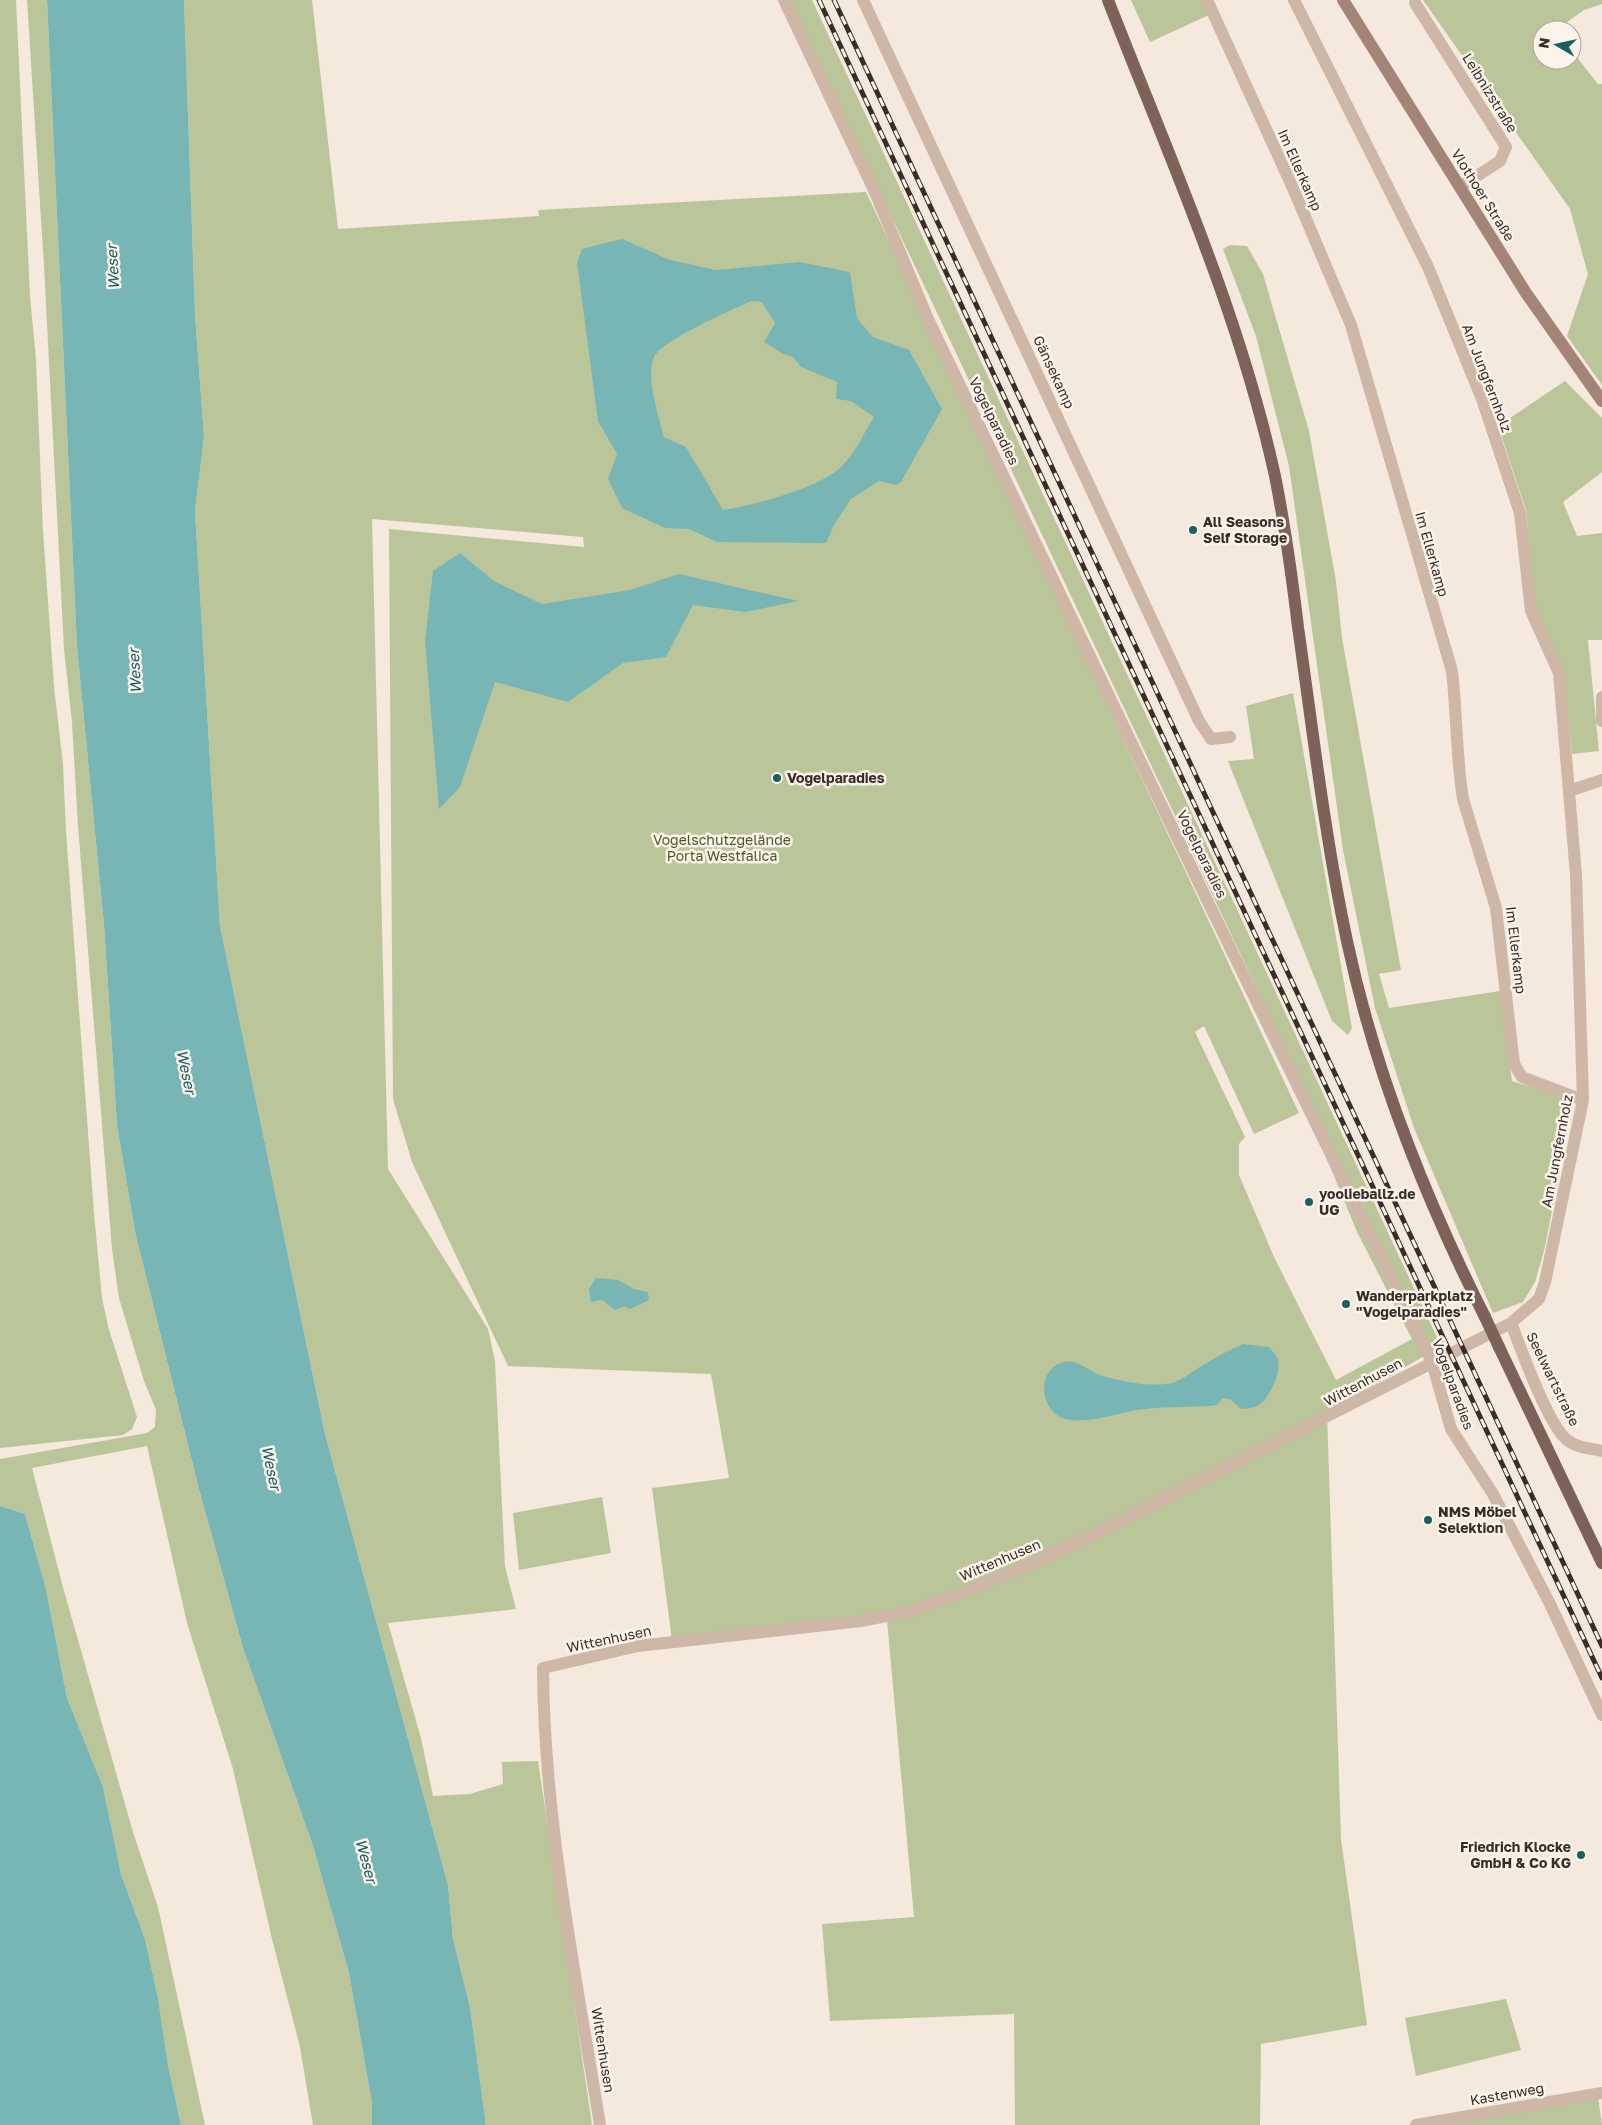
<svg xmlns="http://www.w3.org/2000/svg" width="1602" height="2125" font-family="'Golos Text',sans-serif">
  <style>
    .green { fill: #bac69a }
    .water { fill: #78b6b5; fill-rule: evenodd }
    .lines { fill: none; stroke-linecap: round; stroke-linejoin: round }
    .street { stroke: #cfb7a7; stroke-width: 12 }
    .secondary { stroke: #a38577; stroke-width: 12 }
    .primary { stroke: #7e6257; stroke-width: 12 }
    .rail-casing { stroke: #3a2d28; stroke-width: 5 }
    .rail { stroke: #fcf3ea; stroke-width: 3; stroke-dasharray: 9; stroke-linecap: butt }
    .primary-bridge { stroke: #7e6257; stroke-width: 12 }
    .poi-dot { fill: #186061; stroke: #fcf3ea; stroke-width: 2 }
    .labels { text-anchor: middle; stroke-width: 5; stroke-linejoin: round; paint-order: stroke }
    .street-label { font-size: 14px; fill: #3a2d28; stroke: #fcf3ea }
    .poi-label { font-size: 14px; font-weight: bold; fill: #3a2d28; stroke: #fcf3ea; text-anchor: start }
    .park-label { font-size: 14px; fill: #4c5c29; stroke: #fcf3ea }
    .water-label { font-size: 15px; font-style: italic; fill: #186061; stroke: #fcf3ea }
  </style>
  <rect width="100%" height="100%" fill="#f5e8dc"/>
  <path class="green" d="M0 0H16L30 296 36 360 43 531 54 687 63 764 66 832 94 1214 102 1298 109 1330 137 1417 132 1429 123 1435 0 1448Z
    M27 0H47L77 647 104 925 117 1125 135 1232 200 1493 243 1648 313 1846 349 1973 372 2103V2125H313L300 2047 272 1939 233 1769 187 1623 147 1446 32 1468 64 1591 133 1832 158 1907 205 2125H181L168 2065 158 1998 145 1939 121 1874 103 1787 67 1698 46 1589 25 1514 0 1506V1459L147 1433 155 1427 156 1410 144 1381 119 1298 112 1249 78 826 72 723 64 649 44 266Z
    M184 0H312L338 229 539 216 538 210 866 192 1299 1113 1254 1134 1204 1026 1195 1032 1245 1137 1239 1144V1175L1274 1257 1336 1380 1412 1339 1357 1232 1257 989 789 0H812L1441 1346 1327 1413 1341 1839 1367 2025 1261 2044 1260 2125H1015L1014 2014 830 2021 822 1924 914 1917 887 1620 673 1648 652 1488 729 1478 711 1374 508 1366 412 1162 393 1099 389 529 584 547 583 537 372 519 388 1169 488 1329 495 1361 505 1567 516 1609 388 1623 421 1738 433 1796 470 1794 503 1784 502 1762 538 1761 592 2125H486L470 2007 453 1939 448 1885 325 1434 220 926 195 511 204 437 195 314Z
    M1131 0H1201L1209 15 1150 42Z
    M1423 0H1602V4L1584 10 1556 30H1542V60H1572V51L1598 84H1602V385L1567 336 1588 274 1570 209Z
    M1230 245 1247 246 1263 274 1309 431 1336 581 1342 638 1401 970 1379 974 1389 1008 1500 991 1512 1081 1567 1098 1572 1111 1544 1251 1535 1282 1523 1302 1493 1313 1414 1128 1375 1008 1343 850 1289 466 1256 336 1223 249Z
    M1565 381 1602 418V472L1563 502 1577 536 1602 533V640H1588L1599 751 1572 754 1564 671 1535 607 1526 510 1498 426Z
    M1293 693 1352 1028 1348 1035 1332 1021 1228 761 1254 759 1246 706Z
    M602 1497 611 1553 519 1570 513 1513Z
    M1506 1999 1521 2050 1416 2076 1405 2018Z
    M1598 2097 1602 2125H1429Z"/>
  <path class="water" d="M47 0H184L195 314 204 437 195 511 220 926 325 1434 448 1885 453 1939 470 2007 486 2125H372V2103L349 1973 313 1846 243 1648 200 1493 135 1232 117 1125 104 925 77 647Z
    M622 239 670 260 716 270 800 262 850 272 857 318 873 337 909 350 942 409 901 482 897 485 879 481 851 499 834 525 826 543 717 542 689 529 665 528 622 508 608 479 617 454 598 421 577 262 582 249ZM751 301 762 302 775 323 764 342 783 354 793 357 801 367 837 382 836 399 851 401 874 417C864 433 855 453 842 466 820 488 754 505 723 510L686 447 664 437C659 418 645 375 654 357 664 339 730 311 751 301Z
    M460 553 494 581 542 604 630 590 679 574 799 601 745 612 693 605 666 657 623 663 568 702 495 682 460 787 439 809 425 641 433 571Z
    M596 1278 618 1280 634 1289 648 1292 649 1300 630 1309 624 1306 615 1310 602 1300 591 1302 589 1289Z
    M1243 1344 1269 1347C1272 1351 1277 1356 1278 1360 1281 1374 1270 1396 1260 1404 1255 1408 1247 1409 1241 1409L1230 1399 1223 1398 1217 1405C1193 1408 1169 1406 1145 1409 1120 1411 1096 1423 1070 1420 1041 1417 1034 1372 1061 1363 1077 1357 1088 1372 1103 1376 1123 1382 1145 1386 1166 1384 1180 1383 1191 1372 1203 1365 1216 1357 1229 1350 1243 1344Z
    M0 1506 25 1514 46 1589 67 1698 103 1787 121 1874 145 1939 158 1998 168 2065 181 2125H0Z"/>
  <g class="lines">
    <path class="street" d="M784 0 874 190 928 319 1209 904 1432 1362 1451 1429 1493 1494 1550 1604 1602 1715
      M863 0 1199 721 1211 739 1230 737
      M1207 0 1292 186 1351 325 1452 671C1457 714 1456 756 1463 799L1496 908 1514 1064 1522 1077 1583 1100
      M1415 3 1506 147 1500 161 1460 187
      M1602 697V721
      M1569 791 1602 780
      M1511 1323C1521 1349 1547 1422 1566 1439 1576 1448 1589 1448 1602 1451
      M600 2125C576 1974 544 1822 543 1668L638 1646 861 1621 916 1610 1005 1576 1086 1538 1511 1323 1539 1299 1545 1282 1583 1100 1576 875 1559 673 1531 611 1520 513 1482 399 1428 267 1294 0
      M1416 2125 1602 2093"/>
    <path class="secondary" d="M1343 0 1526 293 1602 401"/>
    <path class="primary" d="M1108 0C1169 157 1239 311 1275 476 1285 526 1292 577 1298 627 1313 732 1325 838 1347 941 1375 1073 1425 1198 1485 1317
      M1499 1347 1602 1563"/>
    <g class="rail-casing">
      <path id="rail" d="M819 0 1602 1678
        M834 0 1602 1646"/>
    </g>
    <use href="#rail" class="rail"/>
    <path class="primary-bridge" d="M1485 1317 1499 1347"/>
  </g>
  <g class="poi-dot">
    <circle cx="1193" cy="530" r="5"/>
    <circle cx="777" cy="778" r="5"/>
    <circle cx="1309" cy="1202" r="5"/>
    <circle cx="1346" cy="1304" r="5"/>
    <circle cx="1428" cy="1520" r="5"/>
    <circle cx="1581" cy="1855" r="5"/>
  </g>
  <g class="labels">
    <g class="street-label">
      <text transform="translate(1490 93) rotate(58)" y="5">Leibnizstraße</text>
      <text transform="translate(1300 170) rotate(66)" y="5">Im Ellerkamp</text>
      <text transform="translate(1483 195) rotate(58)" y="5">Vlothoer Straße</text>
      <text transform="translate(1054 372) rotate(65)" y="5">Gänsekamp</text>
      <text transform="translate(1487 378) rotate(69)" y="5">Am Jungfernholz</text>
      <text transform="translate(994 421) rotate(64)" y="5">Vogelparadies</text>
      <text transform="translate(1432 554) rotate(74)" y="5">Im Ellerkamp</text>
      <text transform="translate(1202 854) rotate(64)" y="5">Vogelparadies</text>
      <text transform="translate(1516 950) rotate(83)" y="5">Im Ellerkamp</text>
      <text transform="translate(1557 1151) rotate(-79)" y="5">Am Jungfernholz</text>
      <text transform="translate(1553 1379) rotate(64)" y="5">Seelwartstraße</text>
      <text transform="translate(1363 1382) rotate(-28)" y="5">Wittenhusen</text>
      <text transform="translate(1453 1384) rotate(70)" y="5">Vogelparadies</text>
      <text transform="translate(1000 1560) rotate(-23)" y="5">Wittenhusen</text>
      <text transform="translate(609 1639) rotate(-12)" y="5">Wittenhusen</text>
      <text transform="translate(603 2050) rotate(81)" y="5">Wittenhusen</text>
      <text transform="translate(1507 2094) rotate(-10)" y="5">Kastenweg</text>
    </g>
    <g class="poi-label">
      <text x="1203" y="527">All Seasons<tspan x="1203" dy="16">Self Storage</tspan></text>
      <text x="787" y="783">Vogelparadies</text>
      <text x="1319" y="1199">yoolieballz.de<tspan x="1319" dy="16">UG</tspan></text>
      <text x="1356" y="1301">Wanderparkplatz<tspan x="1356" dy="16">"Vogelparadies"</tspan></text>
      <text x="1438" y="1517">NMS Möbel<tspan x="1438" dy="16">Selektion</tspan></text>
      <text x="1571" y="1852" text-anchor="end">Friedrich Klocke<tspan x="1571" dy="16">GmbH &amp; Co KG</tspan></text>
    </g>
    <g class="park-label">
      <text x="722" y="845">Vogelschutzgelände<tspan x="722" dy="16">Porta Westfalica</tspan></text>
    </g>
    <g class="water-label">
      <text transform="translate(113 267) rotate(-93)" y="5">Weser</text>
      <text transform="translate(135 671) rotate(-93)" y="5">Weser</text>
      <text transform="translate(186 1072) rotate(78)" y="5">Weser</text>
      <text transform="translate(271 1468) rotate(78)" y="5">Weser</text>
      <text transform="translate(366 1861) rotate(75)" y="5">Weser</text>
    </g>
  </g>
  <g transform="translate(1557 45) rotate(279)"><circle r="24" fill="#fcf3ea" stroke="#aea49c"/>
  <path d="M0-4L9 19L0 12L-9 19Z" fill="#186061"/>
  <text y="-8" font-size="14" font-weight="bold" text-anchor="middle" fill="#3a2d28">N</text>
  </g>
</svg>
